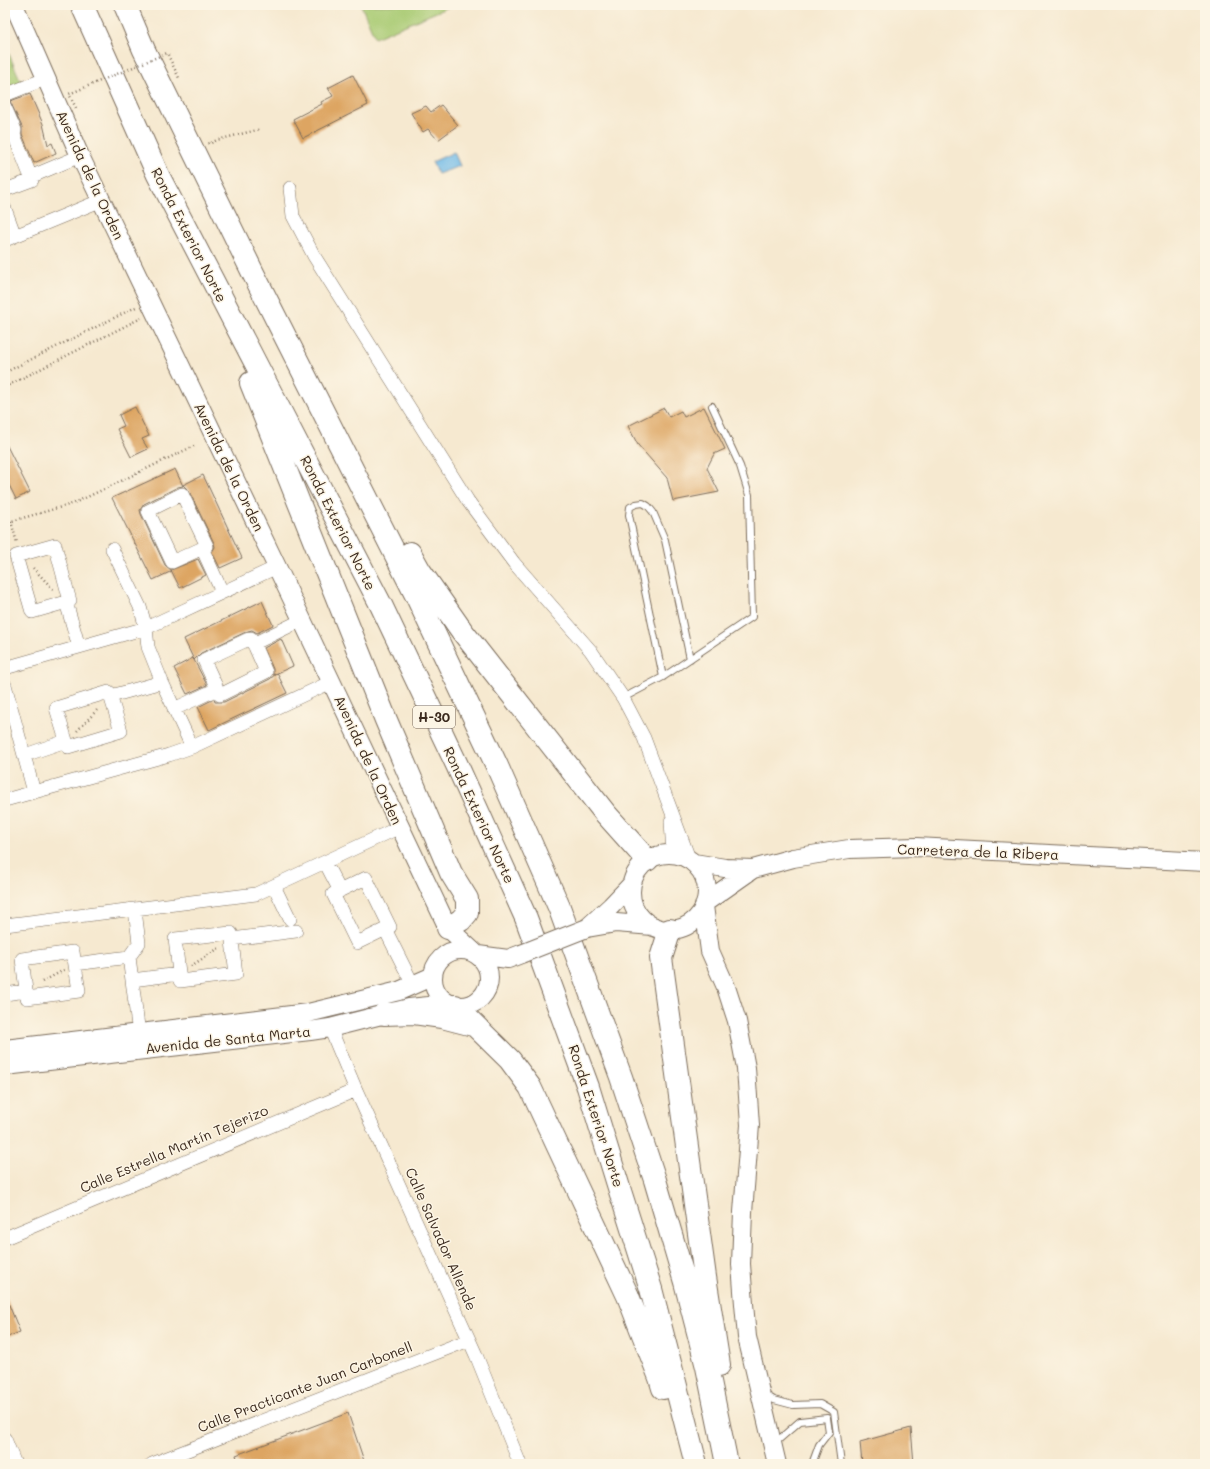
<svg xmlns="http://www.w3.org/2000/svg" width="1210" height="1469" font-family="Mali,sans-serif">
  <style>
    .green { fill: #a8ca72; stroke: #727a48 }
    .water { fill: #6fbae8; stroke: #557283 }
    .building { fill: #dda562 }
    .lines { fill: none; stroke-linecap: round; stroke-linejoin: round }
    .lane-casing { stroke: #7c6d5c; stroke-width: 8 }
    .street-casing { stroke: #7c6d5c; stroke-width: 14 }
    .secondary-casing { stroke: #7c6d5c; stroke-width: 20 }
    .highway-casing { stroke: #7c6d5c; stroke-width: 24 }
    .path { stroke: #7c6d5c; stroke-width: 2.5; stroke-dasharray: 1 3; stroke-linecap: butt }
    .lane { stroke: #fff; stroke-width: 6 }
    .street { stroke: #fff; stroke-width: 13 }
    .secondary { stroke: #fff; stroke-width: 18 }
    .highway { stroke: #fff; stroke-width: 22 }
    .secondary-bridge-casing { stroke: #7c6d5c; stroke-width: 20; stroke-linecap: butt }
    .path-bridge { stroke: #7c6d5c; stroke-width: 2.5; stroke-dasharray: 1 3; stroke-linecap: butt }
    .secondary-bridge { stroke: #fff; stroke-width: 18 }
    .labels { text-anchor: middle; stroke-width: 3; stroke-linejoin: round; paint-order: stroke }
    .shield { fill: #fcf5e5; stroke: #75675a; stroke-width: 1 }
    .shield-label { font-size: 13px; font-weight: bold; fill: #3b2a1e }
    .street-label { font-size: 14px; fill: #3b2a1e; stroke: #fcf5e5 }
  </style>
  <rect width="100%" height="100%" fill="#fcf5e5"/>
  <filter id="ink" filterUnits="userSpaceOnUse"><feTurbulence type="fractalNoise" baseFrequency=".025" numOctaves="2"/><feDisplacementMap in="SourceGraphic" scale="8" xChannelSelector="R" yChannelSelector="G"/><feConvolveMatrix kernelMatrix="1 2 1 2 8 2 1 2 1" color-interpolation-filters="sRGB"/></filter>
  <filter id="wash" filterUnits="userSpaceOnUse"><feTurbulence type="fractalNoise" baseFrequency=".012" numOctaves="4" result="noise"/><feDisplacementMap in="SourceGraphic" scale="16" xChannelSelector="R" yChannelSelector="G"/><feGaussianBlur stdDeviation="0.9" result="paint"/><feColorMatrix in="noise" values="0 0 0 0 0 0 0 0 0 0 0 0 0 0 0 0 0 1.4 0 .05"/><feComposite in="paint" operator="in"/></filter>
  <g filter="url(#wash)">
    <rect width="100%" height="100%" fill="#f6e9d0"/>
    <path class="green" d="M361 5H453L375 38Z
      M5 45 22 84 5 92Z"/>
    <path class="water" d="M454 152 460 166 438 174 432 162Z"/>
    <g id="blocks">
      <path class="building" d="M353 75 368 105 303 138 293 119 322 104 321 102 333 96 328 88Z
        M30 94 43 124 48 145 52 143 56 153 34 163 22 134V127L10 101Z
        M441 105 458 125 438 140 428 129 423 132 411 113 426 106 431 112Z
        M135 407 149 436 142 439 148 449 131 457 117 429 124 426 119 415Z
        M704 407 725 449 714 454 707 468 719 492 673 501 667 478 638 445 628 426 664 408 669 417 681 411 684 417Z
        M5 442 30 492 16 499 5 477Z
        M175 469 183 486 178 487 144 504 140 510 141 514 165 565 172 571 153 580 112 498Z
        M203 475 242 558 220 568 212 552 215 547 214 543 189 491 183 485Z
        M198 559 206 575 180 588 171 570Z
        M262 601 273 625 257 633 252 630 248 631 201 653 194 660 184 639Z
        M281 639 293 666 273 675V669L264 648Z
        M193 658 207 685 187 694 174 668Z
        M277 673 287 693 209 730 198 707 214 699 215 702H224L270 679Z
        M5 1295 20 1332 5 1338Z
        M348 1413 365 1464H239L236 1455Z
        M911 1428 914 1464H862L860 1442Z"/>
    </g>
  </g>
  <g filter="url(#ink)">
    <use href="#blocks" fill-opacity="0" stroke="#7c6d5c" stroke-width="1"/>
    <g class="lines">
      <g class="lane-casing">
        <path id="lane" d="M663 677 629 515 630 507 636 504 643 503 648 506 653 512 665 540 690 659
          M623 698 663 677 752 617 749 495 740 466 712 406
          M764 1394 774 1400 793 1405 820 1404 834 1412 841 1464
          M775 1443 800 1421 827 1418 829 1432 819 1445 812 1464"/>
      </g>
      <g class="street-casing">
        <path id="street" d="M5 95 45 79
          M5 107 15 130 14 135
          M30 177 80 156
          M290 188 293 216 314 256 468 501 514 563 591 651 623 698 644 738 690 861
          M5 190 32 180 14 135
          M5 209 15 236
          M5 240 102 200
          M182 494 207 546 172 562 148 511Z
          M55 545 70 601 32 612 16 556Z
          M202 548 222 592
          M112 549 140 607 146 628 148 647 162 682 192 747
          M66 602 79 647
          M251 638 266 672 220 695 204 660Z
          M253 644 302 620
          M5 668 146 628 277 567
          M5 685 34 792
          M109 692 121 731 68 747 56 708Z
          M111 696 162 682
          M174 709 217 689
          M25 755 66 741
          M5 800 169 755 192 747 331 682
          M671 821 673 854
          M325 862 340 891
          M366 878 390 927 357 943 333 894Z
          M274 886 290 919
          M5 925 256 894 400 827
          M385 929 413 985
          M231 933 236 974 180 981 175 939Z
          M232 939 296 931
          M73 952 79 991 27 998 22 959Z
          M129 957 139 1034
          M129 957 139 943 135 910
          M75 964 129 957
          M132 980 179 974
          M5 994 26 991
          M330 1028 356 1090 476 1355 520 1464
          M5 1238 356 1090
          M5 1439 15 1464
          M152 1464 469 1340"/>
      </g>
      <g class="secondary-casing">
        <path id="secondary" d="M14 5 80 156 277 567 448 928 474 952
          M631 892a38 38 0 1 1 76 0a38 38 0 1 1-76 0Z
          M694 863 725 868 753 869 793 858 849 849 916 847 1205 862
          M706 902 753 869
          M704 906 710 951 726 987 737 1021 746 1068 750 1125 743 1212 741 1264 744 1304 747 1337 777 1464
          M587 928 616 923 653 926
          M587 928 611 906 632 884
          M433 978a28 28 0 1 1 56 0a28 28 0 1 1-56 0Z
          M478 955 508 959 521 954
          M5 1049 308 1013 399 991 433 976
          M5 1066 310 1031 330 1028 409 1008 449 1004"/>
      </g>
      <g class="highway-casing">
        <path id="highway" d="M82 5 158 175 381 605 457 765 526 918 588 1087 620 1191 651 1289 696 1464
          M125 5 144 50 253 273 417 597 497 766 559 907 621 1077 655 1180 685 1282 707 1367 727 1464
          M251 383 386 720 451 873 467 899V913L461 920 448 928
          M410 553 420 571 462 631 605 813 647 860
          M670 930 661 958 705 1277 719 1365
          M455 1006 510 1060 530 1087 628 1296 660 1378 663 1388
          M384 1014 414 1013 442 1017 473 1025"/>
      </g>
      <path class="path" d="M208 143 209 144 217 140 261 129
        M6 372 136 307
        M5 387 141 318
        M11 521 17 543
        M5 523 72 504 100 491 196 445
        M33 568 53 589
        M77 731 98 709
        M191 966 219 948
        M42 982 64 970"/>
      <use href="#lane" class="lane"/>
      <use href="#street" class="street"/>
      <use href="#secondary" class="secondary"/>
      <use href="#highway" class="highway"/>
      <g class="secondary-bridge-casing">
        <path id="secondary-bridge" d="M521 954 587 928"/>
      </g>
      <path class="path-bridge" d="M76 108 69 94 167 53 179 78"/>
      <use href="#secondary-bridge" class="secondary-bridge"/>
    </g>
  </g>
  <g class="labels">
    <rect class="shield" x="413" y="706" width="42" height="22" rx="3"/>
    <g class="shield-label">
      <text x="434" y="722">H-30</text>
    </g>
    <g class="street-label">
      <text transform="translate(90 175) rotate(65)" y="5">Avenida de la Orden</text>
      <text transform="translate(189 235) rotate(63)" y="5">Ronda Exterior Norte</text>
      <text transform="translate(229 467) rotate(64)" y="5">Avenida de la Orden</text>
      <text transform="translate(338 523) rotate(63)" y="5">Ronda Exterior Norte</text>
      <text transform="translate(368 760) rotate(65)" y="5">Avenida de la Orden</text>
      <text transform="translate(479 815) rotate(65)" y="5">Ronda Exterior Norte</text>
      <text transform="translate(978 852) rotate(2)" y="5">Carretera de la Ribera</text>
      <text transform="translate(228 1040) rotate(-6)" y="5">Avenida de Santa Marta</text>
      <text transform="translate(596 1116) rotate(72)" y="5">Ronda Exterior Norte</text>
      <text transform="translate(174 1149) rotate(-23)" y="5">Calle Estrella Martín Tejerizo</text>
      <text transform="translate(441 1239) rotate(66)" y="5">Calle Salvador Allende</text>
      <text transform="translate(305 1387) rotate(-21)" y="5">Calle Practicante Juan Carbonell</text>
    </g>
  </g>
  <rect width="1210" height="1469" fill="none" stroke="#fcf5e5" stroke-width="20"/>
</svg>
